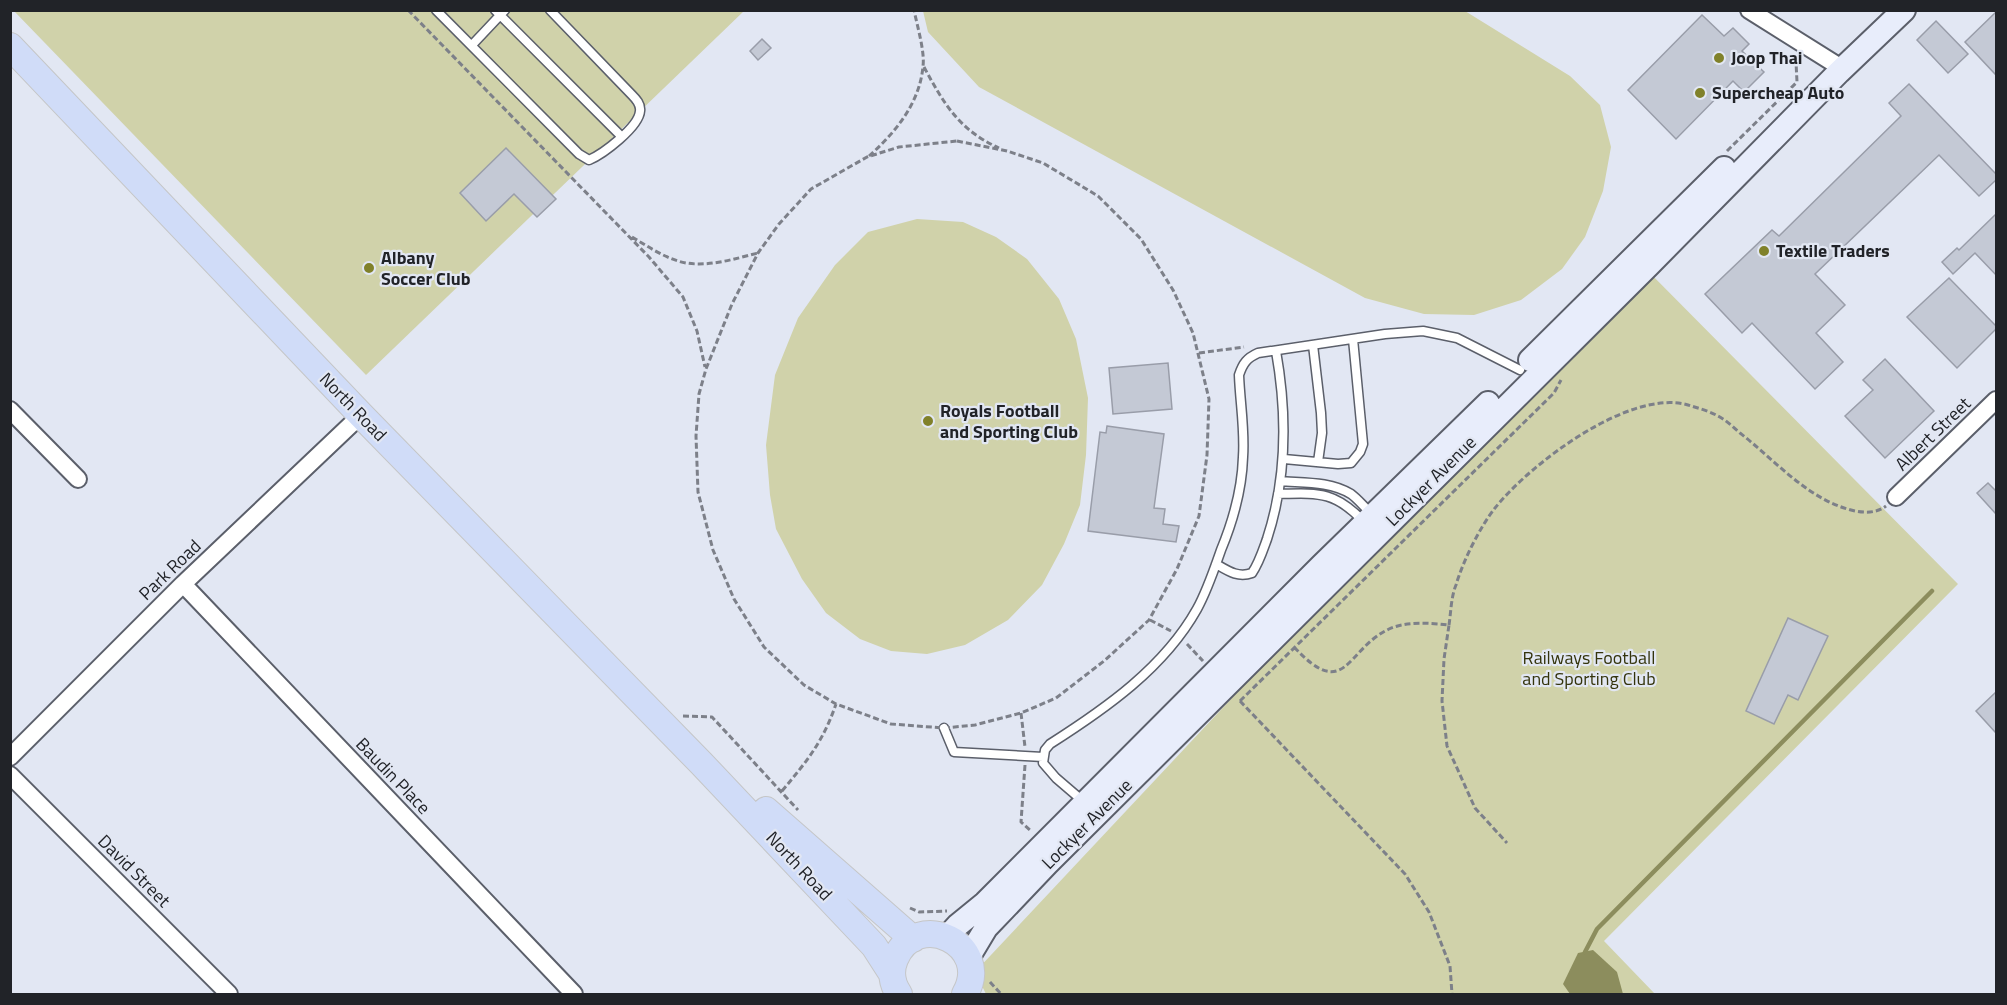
<svg xmlns="http://www.w3.org/2000/svg" width="2007" height="1005" font-family="'Titillium Web',sans-serif">
  <style>
    .green { fill: #d0d2aa }
    .water { fill: #8c8d5d }
    .lines { fill: none; stroke-linecap: round; stroke-linejoin: round }
    .stream { stroke: #8c8d5d; stroke-width: 4.5 }
    .building { fill: #c4c9d5; stroke: #999da9; stroke-width: 1.5 }
    .lane-casing { stroke: #5b5f6a; stroke-width: 11 }
    .street-casing { stroke: #5b5f6a; stroke-width: 20 }
    .secondary-casing { stroke: #5b5f6a; stroke-width: 26 }
    .primary-casing { stroke: #c5c6c7; stroke-width: 28 }
    .path { stroke: #7d8089; stroke-width: 3; stroke-dasharray: 6 3; stroke-linecap: butt }
    .lane { stroke: #fff; stroke-width: 8 }
    .street { stroke: #fff; stroke-width: 16 }
    .secondary { stroke: #e8edfb; stroke-width: 22 }
    .primary { stroke: #d0dcf8; stroke-width: 26 }
    .poi-dot { fill: #80812a; stroke: #e2e7f3; stroke-width: 2 }
    .labels { text-anchor: middle; stroke-width: 4.5; stroke-linejoin: round; paint-order: stroke }
    .poi-label { font-size: 18px; font-weight: bold; fill: #212328; stroke: #e2e7f3; text-anchor: start }
    .street-label { font-size: 18px; fill: #212328; stroke: #e2e7f3 }
    .park-label { font-size: 18px; fill: #34340c; stroke: #e2e7f3 }
  </style>
  <rect width="100%" height="100%" fill="#e2e7f3"/>
  <path class="green" d="M14 11H744L366 375Z
    M923 11H1465L1570 76 1600 105 1611 147 1603 191 1585 237 1562 269 1521 300 1474 315 1424 314 1365 298 979 87 928 32Z
    M917 219 963 222 996 237 1027 259 1059 299 1076 339 1088 398 1086 455 1080 505 1064 544 1042 585 1008 620 965 645 927 654 891 651 860 639 826 613 802 579 776 529 770 495 766 445 775 375 798 318 835 265 868 232Z
    M1640 263 1958 584 1604 941 1655 994H986L975 972Z"/>
  <path class="water" d="M1593 950 1617 972 1623 994H1570L1563 984 1578 953Z"/>
  <g class="lines">
    <path class="stream" d="M1585 952 1597 929 1932 591"/>
  </g>
  <path class="building" d="M1996 12V75L1965 42Z
    M1702 15 1724 36 1733 28 1749 44 1742 51 1764 72 1744 92 1733 81 1676 139 1628 90Z
    M1936 21 1968 54 1948 73 1917 40Z
    M762 39 771 48 758 60 750 51Z
    M1909 84 1996 174V180L1979 196 1939 155 1815 274 1845 305 1816 333 1843 362 1815 389 1752 323 1742 333 1705 294 1772 230 1779 236 1901 116 1889 103Z
    M506 148 556 199 537 217 514 194 486 221 460 193Z
    M1996 214V275L1975 253 1953 274 1942 262 1957 248 1959 250Z
    M1949 278 1996 326V329L1957 368 1907 317Z
    M1885 359 1934 411 1885 458 1845 416 1873 390 1863 380Z
    M1168 363 1172 409 1113 414 1109 368Z
    M1107 426 1164 434 1154 508 1165 509 1163 524 1179 526 1176 542 1088 531 1100 432 1106 433Z
    M1988 483 1996 491V514L1977 493Z
    M1788 618 1828 636 1798 700 1788 695 1774 724 1746 711Z
    M1996 692V733L1976 711Z"/>
  <g class="lines">
    <g class="lane-casing">
      <path id="lane" d="M436 10 579 154 589 160C603 154 639 127 640 111 641 104 636 99 632 95L550 10
        M495 10 621 136
        M472 45 505 10
        M1313 345 1321 413 1322 433 1318 462
        M1284 459 1338 464 1351 463 1360 452 1363 444 1353 339
        M1280 481C1303 483 1330 481 1351 494 1358 499 1365 508 1372 514
        M1278 494C1319 493 1335 491 1364 522
        M1216 564C1228 571 1238 578 1252 573 1259 563 1263 550 1267 539 1287 478 1287 413 1276 351
        M944 728 954 752 1043 757
        M1084 802 1056 778 1043 763 1045 750 1050 744C1105 709 1164 668 1197 609 1207 591 1214 570 1221 550 1233 521 1242 489 1243 457 1245 430 1240 402 1239 375 1243 363 1247 358 1258 353L1385 334 1423 331 1457 338 1520 370"/>
    </g>
    <g class="street-casing">
      <path id="street" d="M1749 10 1843 69
        M10 410 78 479
        M1896 497 1996 400
        M183 584 574 994
        M10 757 183 584 361 415
        M10 775 229 994"/>
    </g>
    <g class="secondary-casing">
      <path id="secondary" d="M1530 360 1724 168
        M947 937 958 925 985 903 1322 565 1488 403
        M968 958 986 928 1048 863 1649 265 1839 72 1904 10"/>
    </g>
    <g class="primary-casing">
      <path id="primary" d="M10 46 361 415 701 763 874 946 892 974
        M766 810 913 939
        M899 994C892 984 890 971 895 959 917 907 993 945 965 994"/>
    </g>
    <path class="path" d="M408 10 649 257 683 297 697 331 705 367
      M924 67C944 104 959 130 999 148
      M957 141 1007 151 1043 163 1098 196 1141 239 1173 290 1193 333 1209 399 1207 455 1199 516 1177 569 1149 620 1104 661 1056 698 1021 713 975 725 944 728 891 724 836 704 804 685 764 647 734 599 713 550 698 492 696 436 699 394 706 369 732 304 758 253 779 224 811 189 867 157 899 147Z
      M1727 151 1797 82 1796 62 1798 59
      M869 156C895 133 920 103 923 66 925 52 917 25 914 10
      M632 237C647 246 662 256 678 261 703 269 734 259 758 253
      M1199 353 1244 347
      M1150 620 1171 631
      M1449 625C1451 612 1451 597 1456 585 1463 561 1480 527 1495 508 1530 464 1630 388 1688 405 1698 408 1709 411 1718 416 1726 420 1733 427 1740 433 1776 461 1809 501 1855 511 1866 513 1877 513 1886 506
      M1187 644 1203 661
      M1294 647C1346 703 1346 649 1389 629 1407 621 1430 623 1449 625L1444 659 1442 701 1447 746 1475 808 1507 843
      M1240 701 1554 393 1561 380
      M1240 701 1405 874 1429 912 1450 966 1452 994
      M1021 713 1025 747
      M683 716 712 717 798 810
      M1025 765 1021 822 1032 832
      M782 791C807 761 823 742 836 704
      M910 908 919 912 947 911
      M990 982 1001 994"/>
    <use href="#lane" class="lane"/>
    <use href="#street" class="street"/>
    <use href="#secondary" class="secondary"/>
    <use href="#primary" class="primary"/>
  </g>
  <g class="poi-dot">
    <circle cx="1719" cy="58" r="6"/>
    <circle cx="1700" cy="93" r="6"/>
    <circle cx="1764" cy="251" r="6"/>
    <circle cx="369" cy="268" r="6"/>
    <circle cx="928" cy="421" r="6"/>
  </g>
  <g class="labels">
    <g class="poi-label">
      <text x="1731" y="64">Joop Thai</text>
      <text x="1712" y="99">Supercheap Auto</text>
      <text x="1776" y="257">Textile Traders</text>
      <text x="381" y="264">Albany<tspan x="381" dy="21">Soccer Club</tspan></text>
      <text x="940" y="417">Royals Football<tspan x="940" dy="21">and Sporting Club</tspan></text>
    </g>
    <g class="street-label">
      <text transform="translate(353 407) rotate(46)" y="6">North Road</text>
      <text transform="translate(1933 434) rotate(-44)" y="6">Albert Street</text>
      <text transform="translate(1431 481) rotate(-45)" y="6">Lockyer Avenue</text>
      <text transform="translate(170 570) rotate(-44)" y="6">Park Road</text>
      <text transform="translate(393 776) rotate(46)" y="6">Baudin Place</text>
      <text transform="translate(1087 824) rotate(-45)" y="6">Lockyer Avenue</text>
      <text transform="translate(799 866) rotate(47)" y="6">North Road</text>
      <text transform="translate(134 871) rotate(45)" y="6">David Street</text>
    </g>
    <g class="park-label">
      <text x="1589" y="664">Railways Football<tspan x="1589" dy="21">and Sporting Club</tspan></text>
    </g>
  </g>
  <rect width="2007" height="1005" fill="none" stroke="#212328" stroke-width="24"/>
</svg>
